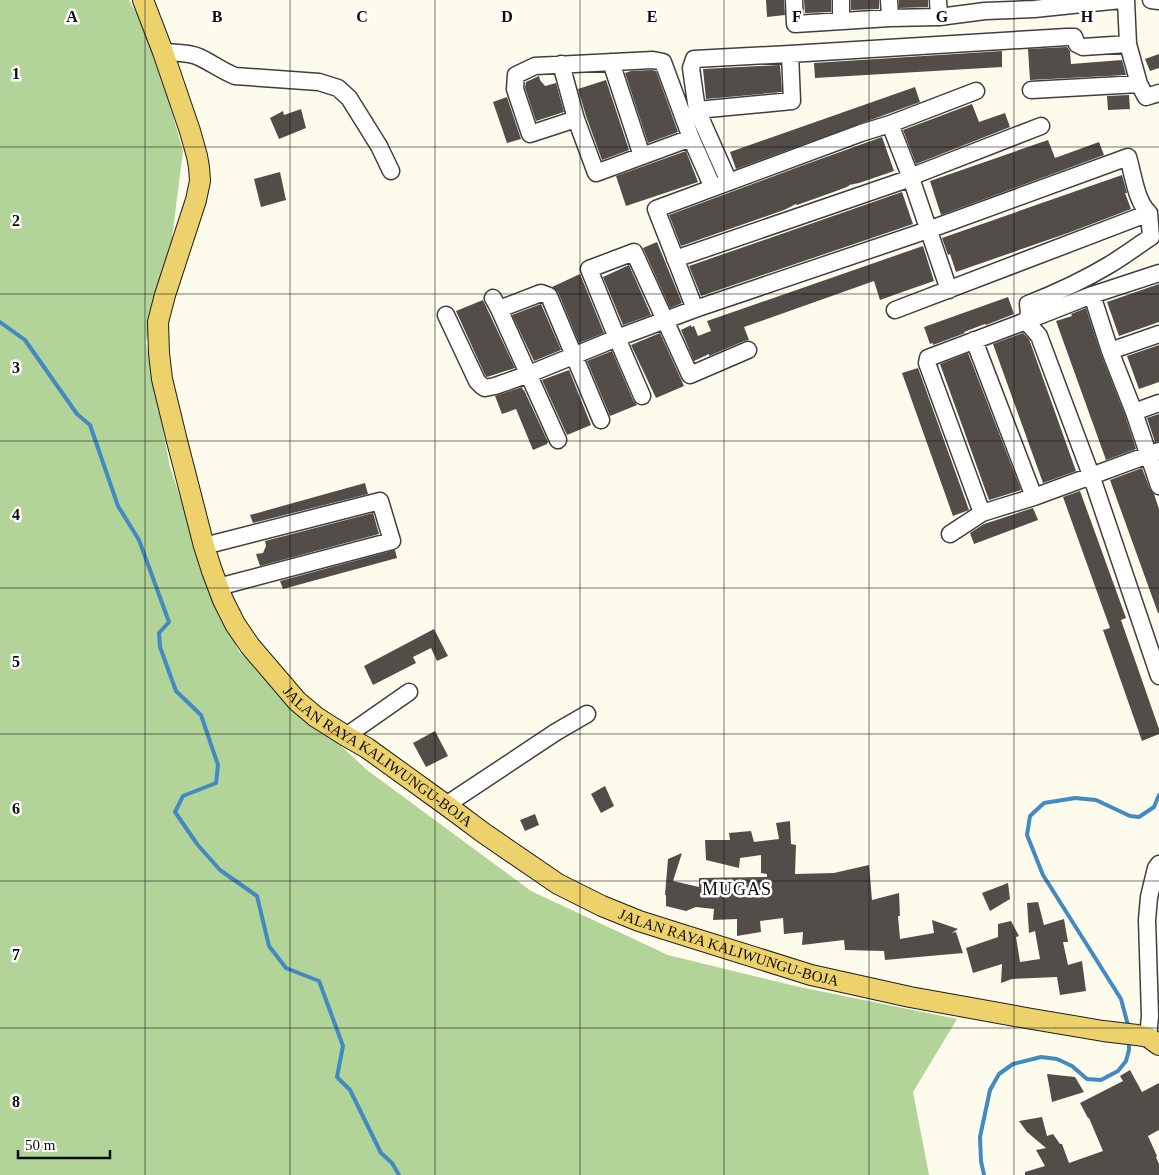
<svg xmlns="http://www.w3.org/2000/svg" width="1159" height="1175" font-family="'Times New Roman',serif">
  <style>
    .forest { fill: #b2d499 }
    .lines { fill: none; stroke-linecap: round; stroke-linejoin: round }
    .stream { stroke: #428ac1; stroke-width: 4 }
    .building { fill: #534d49 }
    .minor-casing { stroke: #3f3f3f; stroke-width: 19 }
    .major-casing { stroke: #1d1d1d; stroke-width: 22 }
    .minor { stroke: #fff; stroke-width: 16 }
    .major { stroke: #edd26c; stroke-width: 20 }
    .grid { fill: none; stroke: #0c0c0c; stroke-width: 1; stroke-opacity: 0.55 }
    .labels { text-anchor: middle; stroke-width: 5; stroke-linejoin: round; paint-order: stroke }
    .street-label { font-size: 15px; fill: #0c0c0c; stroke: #fff }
    .quarter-label { font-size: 18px; letter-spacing: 1px; fill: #0c0c0c; stroke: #fff }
    .grid-label { font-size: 16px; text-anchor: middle; font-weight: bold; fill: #0c0c0c; stroke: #fff; stroke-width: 5; stroke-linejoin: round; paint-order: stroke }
  </style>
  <rect width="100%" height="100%" fill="#fdfbec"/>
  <path class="forest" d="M0 0H129L151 40 183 151 171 246 146 343 170 467 208 581 239 652 367 770 531 891 668 955 795 986 957 1019 913 1092 929 1175H0Z"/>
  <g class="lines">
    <path class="stream" d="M0 322 25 340 77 414 90 425 118 506 139 540 169 622 159 633 160 647 176 691 201 715 218 765 216 783 183 796 175 812 197 844 220 870 257 896 269 946 286 968 319 981 343 1046 337 1077 350 1090 381 1153 392 1163 399 1175
      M1129 1029 1121 999 1043 875 1027 835 1030 816 1044 803 1075 798 1096 800 1130 816 1139 817 1154 807 1159 795
      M984 1175 981 1161 980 1137 990 1090 999 1074 1013 1064 1041 1057 1057 1059 1072 1066 1087 1079 1101 1080 1118 1071 1126 1061 1129 1050V1041"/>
  </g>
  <path class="building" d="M766 0H784L785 15 767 17Z
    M804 0H831V12L805 13Z
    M851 0H879V9L851 10Z
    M899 0H928V7L899 8Z
    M1067 47 1070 51 1071 64 1122 60 1126 75 1030 80 1028 49Z
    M1002 51V67L815 78 814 63Z
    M1159 54V68L1150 71 1145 59Z
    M780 65 782 92 706 99 703 69Z
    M652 70 656 71 678 132 648 143 625 73 631 71Z
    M539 76 540 80 545 86 556 83 564 112 536 121 525 88 526 82Z
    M606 80 629 150 602 160 586 116 578 89Z
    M915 87 920 102 736 169 730 152Z
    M1129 95 1130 109 1108 110 1107 96Z
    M507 97 521 139 507 143 493 102Z
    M972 104 979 122 1005 113 1010 127 916 164 903 130Z
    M301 109 306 128 279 139 270 118 283 111 284 115Z
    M882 137 894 171 859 183 849 185V186L839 190 797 205 796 204 784 210 681 246 669 215 801 166Z
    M1048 140 1055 158 1099 142 1104 155 941 215 930 181Z
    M686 151 698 182 626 206 616 176Z
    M280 172 286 200 261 207 254 179Z
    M1122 175 1127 193H1125L1131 209 1068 233 956 272 950 254 948 255 942 238Z
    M902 192 913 224 701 296 689 266Z
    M657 242 682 303 670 308 643 248Z
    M923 246 934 281 905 291 880 300 874 281 744 327 749 340 744 341 709 356V354L694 361 681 330 691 325V327L694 326 698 336 711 331 707 321Z
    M629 265 651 315 623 325 603 277Z
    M580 274 604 333 579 343 558 292 552 287Z
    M1159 284V322L1119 336 1107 302Z
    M1008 297 1014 314 986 325 985 324 964 332 965 333 933 345V343L930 344 924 327Z
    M483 300 515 368 487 377 485 375 456 311Z
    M541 304 561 350 534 361 512 315Z
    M1086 308 1101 354 1125 415 1136 449 1106 460 1056 321 1072 316 1071 314Z
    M660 333 684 386 656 398 631 345Z
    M1023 333 1029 339 1076 471 1043 483 993 344Z
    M1159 345V382L1139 389 1127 356Z
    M612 351 633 400 637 405 610 416 587 361Z
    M968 353 1021 490 989 500 940 364Z
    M918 368 969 510 953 516 902 373Z
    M569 370 591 425 567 435 542 380Z
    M522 387 523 390H524L548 442 547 444 533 450 516 409 502 414 495 396Z
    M1159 414V441L1155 442 1147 418Z
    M1142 468 1150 489 1154 494 1159 509V613H1158L1110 480Z
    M365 483 368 494 253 523 250 515Z
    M1080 491 1126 618 1121 620 1159 729V734L1142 741 1103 630 1110 628 1063 497Z
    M1033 508 1038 520 974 544 970 533 984 524Z
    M373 513 379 534 260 566 256 554 263 553 266 546 265 541Z
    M395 550 397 558 283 589 280 581Z
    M434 629 448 656 437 661 431 648 413 657 416 663 373 685 364 666Z
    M435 731 448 756 426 767 413 743Z
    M605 786 614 806 601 813 591 794Z
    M535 814 539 825 525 831 520 820Z
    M790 821 791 844 796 845 795 874 834 873 869 865 872 900 899 893 900 916H898L900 939 934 933 932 920 958 929 952 933 956 932 963 953 885 960 884 951 845 950 844 940 802 945 803 932 784 934 783 918 760 921 761 932 737 936V919L713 920 714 909 696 907 686 911 666 906V895H665L668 859 682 853 673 881 699 887V878L767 877V874L761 873V855L740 858 739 868 706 860 705 840H730L729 833 751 831 754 842 779 839 776 823Z
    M1008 883 1010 899 990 911 982 893Z
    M1038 902 1044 925 1064 919 1068 942H1063L1068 965 1082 961 1086 991 1060 995 1057 977 1012 979 1001 983 1002 964 973 973 966 948 998 937V924L1011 921 1019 936 1016 937 1020 962 1040 959 1035 931 1029 933 1027 903Z
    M1130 1070 1142 1092 1159 1083V1130L1148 1136 1157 1156 1156 1157 1159 1164V1175H1025V1172L1045 1166 1036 1150 1046 1148 1027 1132 1019 1121 1042 1117 1047 1136 1053 1134 1060 1144H1062L1069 1163 1103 1151 1089 1118H1088L1080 1103 1123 1081 1120 1076Z
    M1047 1074 1075 1077 1084 1092 1052 1102Z"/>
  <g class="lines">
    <g class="minor-casing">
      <path id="minor" d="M794 0 795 24 890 18 939 17 985 11 1034 9 1121 0
        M841 0V20
        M889 0 890 18
        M938 0 939 17
        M1126 0 1128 44 1139 84 1146 97 1159 93
        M1151 0 1159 1
        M163 52C174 53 189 52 199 57 212 63 222 71 235 76L319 82 338 88 349 98 379 146 391 171
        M611 62 642 156
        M561 64 576 119
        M1031 90 1139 84
        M697 110 792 101 790 54
        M890 124 976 91
        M691 138 596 173 576 119 530 134 515 89 516 75 535 66 653 60 663 62 691 138 713 188
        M910 177 1041 126
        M729 182 697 110 691 68 694 59 790 54 1067 37H1074L1077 44 1083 47 1128 44
        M675 259 911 178
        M1159 273 1092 295 1026 321 1039 336 1091 475 1159 676
        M1092 295 1110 351 1134 412 1159 486
        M493 298 499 309 541 293 549 296 601 420
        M499 309 558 440
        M695 309 656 209 861 133 890 124 911 178 949 290
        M895 310 1149 213
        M446 315 477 381 482 386 485 388 495 386 529 374 617 338 695 309 928 230 1128 157C1133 173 1136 202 1149 213L1151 237C1137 246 1124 256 1109 265 1084 280 1056 293 1028 304L1029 314 1026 321 928 358 927 363 982 513
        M974 340 1034 497
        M1110 351 1159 334
        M642 396 617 338 589 269 634 252 690 375 748 350
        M1134 412 1159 403
        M950 534 982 513 1034 497 1159 451
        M204 546 380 501 392 541 218 587
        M346 736 409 692
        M446 805 556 732 587 714
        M1148 1037 1150 1016 1147 920 1149 897 1156 868 1159 864"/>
    </g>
    <g class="major-casing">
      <g id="major">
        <path id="s1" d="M143 0 163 52 190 131 197 156 199 167 200 181 196 200 165 295 158 322 159 353 162 379 177 441 204 546 212 571 223 600 235 624 250 646 297 701 316 717 346 736 367 748 446 805 485 834 558 884 602 906 639 921 677 933 811 975 910 997 1032 1019 1103 1031 1137 1035 1148 1037 1159 1045"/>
      </g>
    </g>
    <use href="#minor" class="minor"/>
    <use href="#major" class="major"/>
  </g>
  <path class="grid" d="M145 0V1175M290 0V1175M435 0V1175M580 0V1175M724 0V1175M869 0V1175M1014 0V1175M0 147H1159M0 294H1159M0 441H1159M0 588H1159M0 734H1159M0 881H1159M0 1028H1159"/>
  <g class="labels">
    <g class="street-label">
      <text dy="5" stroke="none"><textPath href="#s1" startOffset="848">JALAN RAYA KALIWUNGU-BOJA</textPath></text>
      <text dy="5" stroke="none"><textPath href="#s1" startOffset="1252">JALAN RAYA KALIWUNGU-BOJA</textPath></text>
    </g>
    <g class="quarter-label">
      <text x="737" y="895">MUGAS</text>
    </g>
  </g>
  <g class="grid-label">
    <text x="72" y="22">A</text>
    <text x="217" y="22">B</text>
    <text x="362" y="22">C</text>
    <text x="507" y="22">D</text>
    <text x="652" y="22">E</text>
    <text x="797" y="22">F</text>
    <text x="942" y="22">G</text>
    <text x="1087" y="22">H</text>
    <text x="16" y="79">1</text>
    <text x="16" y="226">2</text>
    <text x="16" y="373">3</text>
    <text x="16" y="520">4</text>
    <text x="16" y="667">5</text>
    <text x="16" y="814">6</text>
    <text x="16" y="960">7</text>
    <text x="16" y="1107">8</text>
  </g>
  <path d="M18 1150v8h92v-8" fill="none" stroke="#0c0c0c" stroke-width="2.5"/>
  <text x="25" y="1150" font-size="15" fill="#0c0c0c" stroke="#ffffff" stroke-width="4" paint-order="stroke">50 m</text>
</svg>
